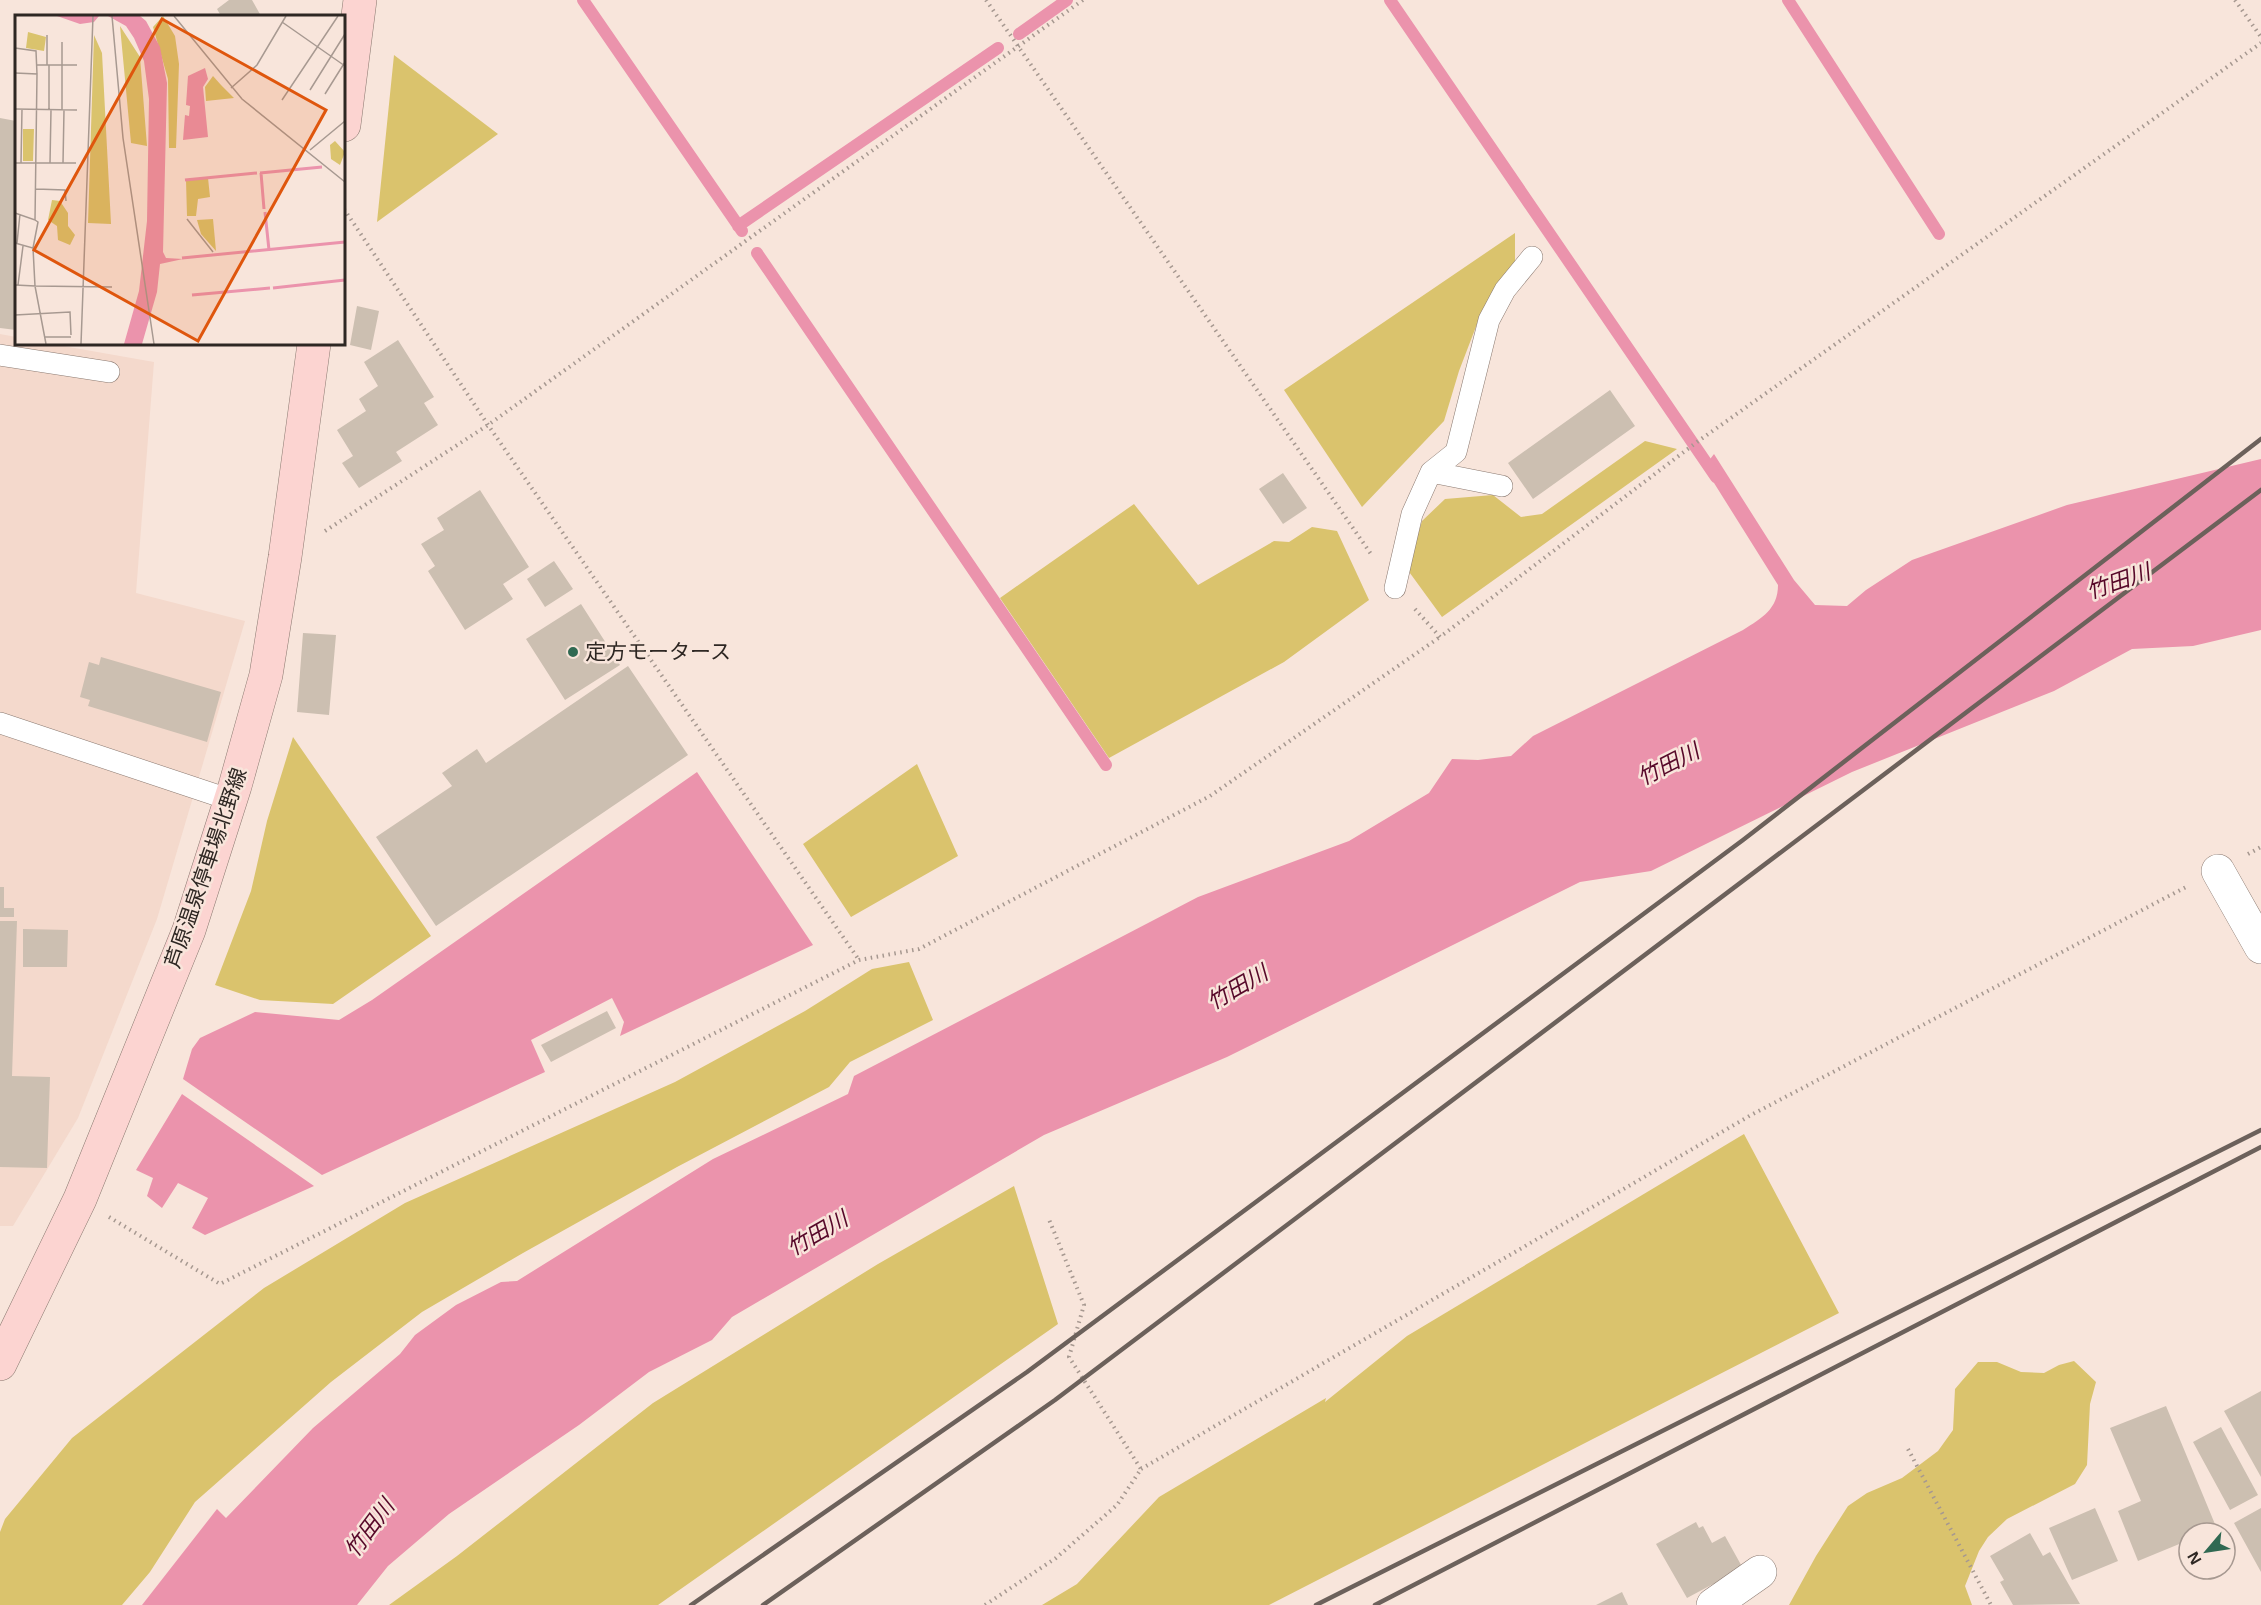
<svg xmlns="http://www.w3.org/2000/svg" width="2261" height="1605" font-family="Helvetica,'Noto Sans JP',sans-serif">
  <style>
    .built { fill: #f4d9cc }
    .green { fill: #dac36d }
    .water { fill: #eb93ac }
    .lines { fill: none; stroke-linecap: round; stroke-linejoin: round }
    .stream { stroke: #eb93ac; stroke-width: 12 }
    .building { fill: #ccbfb1 }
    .lane-casing { stroke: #8b7a71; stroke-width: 22 }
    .street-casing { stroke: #8b7a71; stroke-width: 34 }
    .secondary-casing { stroke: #8b7a71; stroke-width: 34 }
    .path { stroke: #a69890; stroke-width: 4; stroke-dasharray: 1.5 4.5; stroke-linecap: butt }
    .lane { stroke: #fff; stroke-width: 21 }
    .street { stroke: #fff; stroke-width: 33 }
    .secondary { stroke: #fcd4d1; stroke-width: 33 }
    .rail { stroke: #6c615b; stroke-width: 4.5 }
    .poi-dot { fill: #306952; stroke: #f8e5db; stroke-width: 2 }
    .labels { text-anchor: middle; stroke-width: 5; stroke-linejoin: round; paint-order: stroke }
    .poi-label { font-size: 21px; fill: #2e2723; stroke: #f8e5db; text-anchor: start }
    .street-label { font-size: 21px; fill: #2e2723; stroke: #f8e5db }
    .water-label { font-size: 22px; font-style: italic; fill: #570829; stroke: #f8e5db }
    .inset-river { fill: none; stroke: #eb93ac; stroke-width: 3 }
    .inset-road { fill: none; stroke: #a79991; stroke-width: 1.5 }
    .view { fill: #df560d; fill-opacity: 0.15; stroke: #df560d; stroke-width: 3 }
    .inset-edge { fill: none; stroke: #2e2723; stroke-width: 3 }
  </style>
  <rect width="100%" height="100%" fill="#f8e5db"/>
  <path class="built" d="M0 334 16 337V344H52L154 362 136 593 245 621 157 919 78 1118 13 1226H0Z"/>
  <path class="green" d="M394 55 498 134 377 222Z
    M1515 233V262L1482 311 1459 371 1444 421 1362 507 1284 390Z
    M1645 441 1677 449 1442 617 1407 569 1422 521 1445 499 1493 495 1521 517 1542 514Z
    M1134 504 1198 585 1274 541 1289 542 1312 527 1337 531 1369 600 1284 662 1109 758 1000 598Z
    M293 737 431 936 333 1004 260 1000 215 985 251 891 267 821Z
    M917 764 958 856 851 917 803 844Z
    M909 962 933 1020 850 1062 829 1087 677 1167 523 1253 422 1312 331 1382 195 1502 150 1572 122 1605H0V1532L5 1519 72 1438 264 1288 405 1203 675 1082 805 1011 872 969Z
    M1744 1134 1839 1313 1269 1605H1042L1077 1584 1159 1497 1326 1398 1325 1402 1407 1336Z
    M1014 1186 1058 1324 658 1605H389L457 1556 653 1403 878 1264Z
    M2074 1361 2096 1382 2090 1404 2087 1465 2075 1484 2007 1519 1988 1537 1979 1551 1965 1586 1972 1605H1789L1816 1556 1848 1506 1867 1493 1902 1478 1938 1451 1953 1430 1955 1389 1978 1362H1997L2021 1372 2044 1373 2059 1365Z"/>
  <path class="water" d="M1714 454 1794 580 1815 605 1847 606 1866 590 1912 560 2067 505 2261 459V630L2193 646 2132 649 2054 691 1852 772 1651 871 1580 882 1227 1057 1044 1135 732 1317 712 1340 649 1372 579 1425 449 1514 388 1566 357 1605H142L217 1509 226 1518 313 1428 400 1354 415 1335 456 1305 501 1282 517 1281 713 1159 848 1094 854 1076 1198 897 1349 841 1429 793 1452 759 1478 760 1511 756 1533 736 1743 630C1762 618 1778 609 1778 585L1704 467Z
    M697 772 813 945 620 1036 624 1022 612 998 531 1040 545 1072 322 1175 183 1079 192 1049 200 1038 255 1012 339 1020 372 1000Z
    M182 1094 314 1186 205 1235 192 1228 208 1198 178 1183 162 1208 147 1196 153 1178 136 1170Z"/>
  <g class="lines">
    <path class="stream" d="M583 0 742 231
      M1390 0 1716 477
      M1788 0 1939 234
      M1019 34 1067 0
      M738 226 998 48
      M757 253 1106 765"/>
  </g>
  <path class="building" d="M229 0H252L261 16H221L217 9Z
    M0 118 16 121V330L0 328Z
    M357 306 379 311 371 350 350 345Z
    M398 340 434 397 424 403 438 425 396 452 402 461 359 488 342 463 353 456 337 430 366 411 359 399 378 386 364 362Z
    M1610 390 1635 426 1533 499 1508 463Z
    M1283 473 1307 508 1283 524 1259 489Z
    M480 490 529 567 503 584 513 599 465 630 428 571 435 566 421 544 444 530 437 518Z
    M554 561 573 589 545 607 527 579Z
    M581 604 620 665 565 700 526 639Z
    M303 633 336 635 329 715 297 712Z
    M101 657 221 692 207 742 88 706 90 700 80 697 89 662 99 665Z
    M628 666 688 755 436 926 376 837 452 786 442 773 477 749 486 763Z
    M0 887H4V908H14V917H0Z
    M0 921H17L12 1076 50 1077 47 1168 0 1167Z
    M23 929 68 930 67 967H23Z
    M607 1011 616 1028 551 1062 541 1045Z
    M2261 1391V1477L2224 1411Z
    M2166 1406 2217 1529 2207 1533H2189V1540L2138 1561 2118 1511 2141 1501 2110 1428Z
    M2221 1427 2258 1495 2230 1510 2193 1442Z
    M2095 1508 2118 1561 2072 1580 2049 1528Z
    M2261 1508V1572L2234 1523Z
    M1696 1522 1699 1528 1703 1526 1712 1543 1725 1536 1745 1572 1715 1589 1713 1584 1687 1598 1656 1544Z
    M2030 1533 2043 1556 2050 1552 2080 1604 2013 1605 2000 1582 2004 1580 1990 1556Z
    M1622 1592 1628 1605H1596Z"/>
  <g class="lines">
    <g class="lane-casing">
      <path id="lane" d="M0 355 109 372
        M1431 472 1502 486
        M1395 588 1412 514 1431 472 1456 452 1489 320 1505 290 1532 257
        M0 723 231 800"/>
    </g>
    <g class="street-casing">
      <path id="street" d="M2218 871 2261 947
        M1713 1605 1760 1572"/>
    </g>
    <g class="secondary-casing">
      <path id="secondary" d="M344 125 360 0
        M0 1364 80 1199 189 930 235 786 266 675 285 557 314 344"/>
    </g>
    <path class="path" d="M986 0 1371 554
      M2235 0 2261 37
      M344 209 488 425 859 960
      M325 531 488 425 1083 0
      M1415 609 1440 637 1697 442 2261 43
      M2248 854 2261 847
      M109 1217 220 1284 859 960 919 949 1210 796 1440 637
      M1908 1449 1991 1605
      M1141 1469 1751 1115 2186 887
      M985 1605 1056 1558 1117 1505 1141 1469 1069 1357 1084 1305 1048 1217"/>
    <use href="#lane" class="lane"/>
    <use href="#street" class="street"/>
    <use href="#secondary" class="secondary"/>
    <path class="rail" d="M691 1605 1027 1372 1743 840 2261 439
      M763 1605 1055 1400 2261 490
      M1316 1605 2261 1130
      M1375 1605 2261 1147"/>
  </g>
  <circle class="poi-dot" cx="573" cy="652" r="6"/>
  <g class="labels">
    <g class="poi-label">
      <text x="585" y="659">定方モータース</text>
    </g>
    <g class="street-label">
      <text transform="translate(206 868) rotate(-71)" y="7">芦原温泉停車場北野線</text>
    </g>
    <g class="water-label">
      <text transform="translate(2118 581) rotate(-19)" y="8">竹田川</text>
      <text transform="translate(1668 764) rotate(-27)" y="8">竹田川</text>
      <text transform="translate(1237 987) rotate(-30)" y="8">竹田川</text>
      <text transform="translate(817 1233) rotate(-30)" y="8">竹田川</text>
      <text transform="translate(369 1528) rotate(-53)" y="8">竹田川</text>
    </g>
  </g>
  <g transform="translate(15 15)">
    <rect width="330" height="330" fill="#f8e5db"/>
    <path d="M148 1 160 21 164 49 161 133H154L153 64 138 12ZM105 11 125 42 132 131 116 128ZM13 17 31 22 29 36 11 33ZM79 20 87 38 96 209 73 208ZM198 61 206 70 219 83 191 86 190 72ZM8 114H19L18 146H8ZM320 126 330 137 325 150 316 144 315 130ZM193 163 195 182 183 184 181 201H172L171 165ZM37 185 45 186 53 198V211L60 220 55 230 43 225 42 211 33 205ZM198 204 201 236 186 219 182 205Z" fill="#dac36d"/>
    <path d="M42 1H84L79 7 65 9ZM93 1H125L131 6 145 32 152 68 148 237 151 243 168 244 145 249 142 277 127 329H109L124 276 132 206 134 84 129 46 119 23 111 11ZM190 53 193 64 188 72 193 122 168 125 170 100 174 101 175 91 171 90 173 61Z" fill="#eb93ac"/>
    <path class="inset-river" d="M245 158 307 152M246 158 249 194M170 165 242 158M250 197 254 235M167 243 330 227M258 273 330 265M177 280 255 273"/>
    <path class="inset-road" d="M97 1 108 123 139 329M159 1 227 84 330 167M267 7 330 51M0 33 21 36 22 59M22 50H62M32 50V20M0 58 22 59 20 205 0 198M216 73 242 50 271 1M295 75 330 19M310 79 330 47M267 85 323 1M0 94 62 95M34 95V50M47 95V27M295 135 330 106M0 148H61M6 148 7 94M35 148 36 95M48 148 49 95M21 174 50 175 51 186M172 204 198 237M0 228 18 233 20 271 97 272M2 228 5 199M18 233 23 207 20 205M0 270 20 271 31 329M3 270 8 231M0 300 55 297 56 320M30 322H56M66 329 78 1"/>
    <path class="view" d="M147 4 311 95 183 326 19 235Z"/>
    <rect width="330" height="330" class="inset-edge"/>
  </g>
  <g transform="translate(2207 1551) rotate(241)"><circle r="28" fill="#f8e5db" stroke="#a79991" stroke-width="1.5"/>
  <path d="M0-4.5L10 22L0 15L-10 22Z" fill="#306952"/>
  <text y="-9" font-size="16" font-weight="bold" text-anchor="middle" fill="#2e2723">N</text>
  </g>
</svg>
